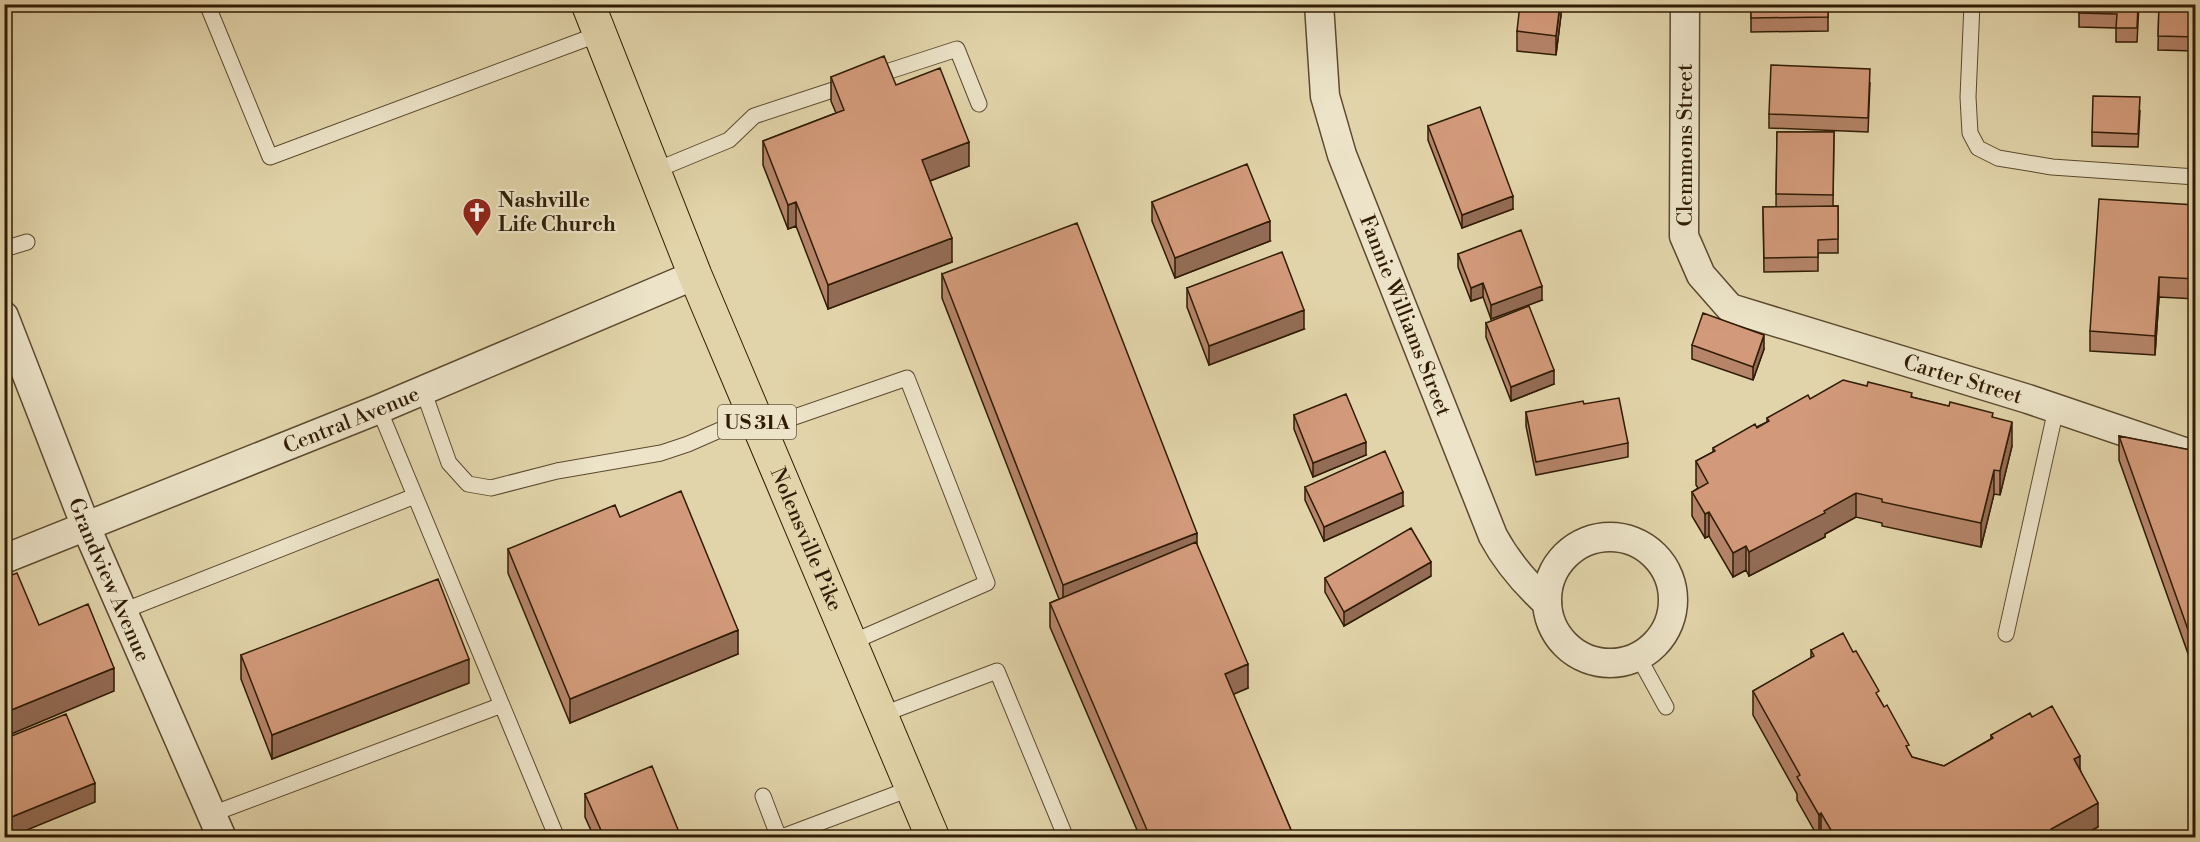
<svg xmlns="http://www.w3.org/2000/svg" width="2200" height="842" font-family="'Libre Bodoni',serif">
  <style>
    .lines { fill: none; stroke-linecap: round; stroke-linejoin: round }
    .lane-casing { stroke: #5c4a2e; stroke-width: 17 }
    .street-casing { stroke: #5c4a2e; stroke-width: 31 }
    .primary-casing { stroke: #301c04; stroke-width: 35 }
    .lane { stroke: #ece3c8; stroke-width: 15 }
    .street { stroke: #ece3c8; stroke-width: 28 }
    .primary { stroke: #e2d4aa; stroke-width: 33 }
    .wall { fill: #b58469; stroke: #301c04; stroke-width: 1.5 }
    .shaded-wall { fill: #936c55; stroke: #301c04; stroke-width: 1.5 }
    .building { fill: #d29a7a; stroke: #301c04; stroke-width: 1.5 }
    .labels { text-anchor: middle; stroke-width: 4.5; stroke-linejoin: round; paint-order: stroke }
    .shield { fill: #ece3c8; stroke: #68583f; stroke-width: 1.5 }
    .shield-label { font-size: 20px; font-weight: bold; fill: #301c04 }
    .street-label { font-size: 21px; fill: #301c04; stroke: #ece3c8 }
    .poi-label { font-size: 21px; font-weight: bold; fill: #301c04; stroke: #ece3c8; text-anchor: start }
  </style>
  <rect width="100%" height="100%" fill="#e2d4aa"/>
  <filter id="stains"><feTurbulence type="fractalNoise" baseFrequency=".00333" numOctaves="4"/><feColorMatrix values="0 0 0 0 .2 0 0 0 0 .09 0 0 0 0 .02 0 0 0 .5 -.17"/></filter>
  <radialGradient id="worn" r=".72"><stop offset=".6" stop-color="#630" stop-opacity="0"/><stop offset="1" stop-color="#630" stop-opacity=".3"/></radialGradient>
  <g class="lines">
    <g class="lane-casing">
      <path id="lane" d="M207 4 270 157 599 34
        M1972 4 1968 97 1970 133 1978 148 1998 158 2052 167 2196 177
        M871 77 957 49 979 104
        M654 171 729 140 754 116 848 85
        M4 249 27 242
        M423 390 449 463 468 484 491 488 557 471 661 453 688 444 754 415
        M379 409 557 838
        M760 429 907 378 987 583 850 643
        M123 611 415 496
        M2006 634 2056 409
        M1638 656 1666 707
        M881 715 997 671 1066 838
        M763 796 779 838 912 788
        M212 814 502 705"/>
    </g>
    <g class="street-casing">
      <g id="street">
        <path id="s1" d="M1319 4 1325 96 1342 155 1493 536C1507 562 1525 583 1547 603"/>
        <path id="s2" d="M1685 4 1684 236 1701 275 1730 308 2028 399 2196 456"/>
        <path id="s3" d="M4 316 86 527 222 838"/>
        <circle cx="1610" cy="600" r="63"/>
        <path id="s4" d="M4 559 379 409 695 275"/>
      </g>
    </g>
    <g class="primary-casing">
      <g id="primary">
        <path id="s5" d="M588 4 695 275 933 838"/>
      </g>
    </g>
    <use href="#lane" class="lane"/>
    <use href="#street" class="street"/>
    <use href="#primary" class="primary"/>
  </g>
  <path class="wall" d="M1561 4V15L1556 55 1517 51V31Z
    M1751 4H1828V31L1751 32Z
    M2079 4H2139L2137 42H2116V28L2079 27Z
    M2159 4H2196V51L2158 50Z
    M831 77 896 85 969 166 930 181 952 262 828 309 796 226 788 229 763 165V141L836 113 831 101Z
    M1870 83 1868 132 1769 128V114Z
    M2140 111 2138 147 2092 146V132Z
    M1428 126 1513 209 1462 228 1428 140Z
    M1777 132H1834L1833 206H1838V253H1818V271L1764 272 1763 207H1776Z
    M1152 202 1270 241 1175 278 1152 221Z
    M2196 205V299L2159 297 2155 355 2090 351V331Z
    M1458 254 1542 300 1491 319 1483 297 1471 301 1458 267Z
    M942 274 1197 545 1248 688 1233 694 1294 837H1140L1050 627V603L1059 599 942 298Z
    M1187 288 1304 329 1209 365 1187 307Z
    M1486 323 1554 384 1511 401 1486 337Z
    M1692 345 1764 349 1753 380 1692 359Z
    M1912 397 1993 418 2012 446 2000 495 1994 494 1981 547 1882 526V523L1856 517 1825 534V537L1749 576 1746 570 1733 577 1709 536 1705 538 1692 516V492L1698 488 1696 485V461L1713 452V448L1767 422V418L1810 399Z
    M1584 404 1628 443V457L1536 475 1526 426V412Z
    M1294 415 1366 455 1313 477 1294 429Z
    M2119 436 2196 451V676L2119 460Z
    M1305 487 1403 506 1324 541 1305 500Z
    M620 517 738 654 570 723 508 573V549Z
    M1431 576 1344 626 1325 592V578Z
    M1811 650 1879 698 1912 757 1944 766 1991 739V735L2032 717 2080 769 2098 827 2079 837H1818L1797 800V794L1753 715V691L1811 658Z
    M241 655 469 683 272 759 241 679Z
    M585 794 681 837H594L585 817Z"/>
  <path class="shaded-wall" d="M1560 4H1561V15L1556 55V36Z
    M969 142V166L922 184V160Z
    M1513 196V209L1462 228V215Z
    M796 202V226L788 229V205Z
    M1270 221V241L1175 278V258Z
    M952 238V262L828 309V285Z
    M2159 277V297L2155 355V336Z
    M1483 283V297L1471 301V288Z
    M1542 286V300L1491 319V305Z
    M1304 310V329L1209 365V346Z
    M1764 335V349L1753 380V367Z
    M1554 370V384L1511 401V387Z
    M2012 422V446L2000 495V471Z
    M1366 442V455L1313 477V463Z
    M1994 470V494L1981 547V523Z
    M1403 492V506L1324 541V527Z
    M1856 493V517L1825 534V537L1749 576V552Z
    M1709 512V536L1705 538V514Z
    M1197 533V557L1063 609V585Z
    M1746 546V570L1733 577V553Z
    M1431 562V576L1344 626V612Z
    M738 630V654L570 723V699Z
    M469 659V683L272 759V735Z
    M1248 664V688L1225 698V674Z
    M114 668V691L4 737V713Z
    M2080 756V780L2074 759Z
    M95 783V802L10 837H4V820Z
    M2098 803V827L2079 837H2041L2051 829Z
    M1821 813V837H1819V815Z"/>
  <path class="building" d="M1520 4H1560L1556 36 1517 31Z
    M1751 4H1828V17L1751 18Z
    M2079 4H2138L2137 28H2116L2117 14 2079 13Z
    M2159 4H2196V37L2158 36Z
    M884 56 896 85 940 68 969 142 922 160 952 238 828 285 796 202 788 205 763 141 844 110 831 77Z
    M1771 65 1870 69 1868 118 1769 114Z
    M2093 96 2140 97 2138 134 2092 132Z
    M1480 107 1513 196 1462 215 1428 126Z
    M1777 132H1834L1833 195 1776 194Z
    M1247 164 1270 221 1175 258 1152 202Z
    M2099 199 2196 205V279L2159 277 2155 336 2090 331Z
    M1838 206V239L1818 240V257L1764 258 1763 207Z
    M1077 223 1197 533 1063 585 942 274Z
    M1521 230 1542 286 1491 305 1483 283 1471 288 1458 254Z
    M1282 252 1304 310 1209 346 1187 288Z
    M1529 306 1554 370 1511 387 1486 323Z
    M1703 313 1764 335 1753 367 1692 345Z
    M1843 380 1867 386 1868 382 1912 393 1911 397 1949 406 1950 402 1993 413 1992 417 2012 422 2000 471 1994 470 1981 523 1882 502V499L1856 493 1824 511 1825 513 1749 552 1746 546 1733 553 1709 512 1705 514 1692 492 1708 483 1696 461 1715 451 1713 448 1755 424 1757 428 1769 421 1767 418 1808 395 1810 399Z
    M1346 394 1366 442 1313 463 1294 415Z
    M1619 398 1628 443 1536 462 1526 412 1583 401 1584 404Z
    M2119 436 2196 451V652Z
    M1385 451 1403 492 1324 527 1305 487Z
    M681 491 738 630 570 699 508 549 615 505 620 517Z
    M1411 528 1431 562 1344 612 1325 578Z
    M1196 542 1248 664 1225 674 1294 837H1150L1050 603Z
    M17 573 39 625 88 604 114 668 4 713V578Z
    M438 579 469 659 272 735 241 655Z
    M1843 633 1853 652 1856 651 1879 691 1876 693 1884 707 1887 705 1909 745 1906 746 1912 757 1944 766 1993 738 1991 735 2030 713 2032 717 2052 706 2080 756 2074 759 2098 803 2051 829 2052 832 2041 837H1835L1821 813 1819 815 1797 777 1800 775 1753 691 1814 656 1811 650Z
    M66 714 95 783 4 820V739Z
    M652 766 681 837H604L585 794Z"/>
  <defs>
    <g id="church-pin" transform="scale(1.5)"><path d="M0 17L-7.5 6A9.5 9.5 0 1 1 7.5 6Z" fill="#8f2418" stroke="#ece3c8"/><path d="M-1.2-6h2.4v3.5h3.3v2.4h-3.3V6h-2.4V-.1h-3.3v-2.4h3.3Z" fill="#fff"/></g>
  </defs>
  <g fill-rule="evenodd">
    <use href="#church-pin" x="477" y="212"/>
  </g>
  <g class="labels">
    <rect class="shield" x="718" y="405" width="78" height="34" rx="4.5"/>
    <g class="shield-label">
      <text x="757" y="429">US 31A</text>
    </g>
    <g class="street-label">
      <text transform="translate(1685 145) rotate(-90)" y="7">Clemmons Street</text>
      <text dy="7" stroke="none"><textPath href="#s1" startOffset="326">Fannie Williams Street</textPath></text>
      <text dy="7" stroke="none"><textPath href="#s2" startOffset="562">Carter Street</textPath></text>
      <text dy="7" stroke="none"><textPath href="#s4" startOffset="374">Central Avenue</textPath></text>
      <text dy="7" stroke="none"><textPath href="#s5" startOffset="578">Nolensville Pike</textPath></text>
      <text dy="7" stroke="none"><textPath href="#s3" startOffset="284">Grandview Avenue</textPath></text>
    </g>
    <g class="poi-label">
      <text x="498" y="207">Nashville<tspan x="498" dy="24">Life Church</tspan></text>
    </g>
  </g>
  <rect width="2200" height="842" fill="none" stroke="#e2d4aa" stroke-width="24"/>
  <rect x="6" y="6" width="2188" height="830" fill="none" stroke="#301c04" stroke-width="3"/>
  <rect x="12" y="12" width="2176" height="818" fill="none" stroke="#301c04" stroke-width="1.5"/>
  <rect width="100%" height="100%" filter="url(#stains)"/>
  <rect width="100%" height="100%" fill="url(#worn)"/>
</svg>
